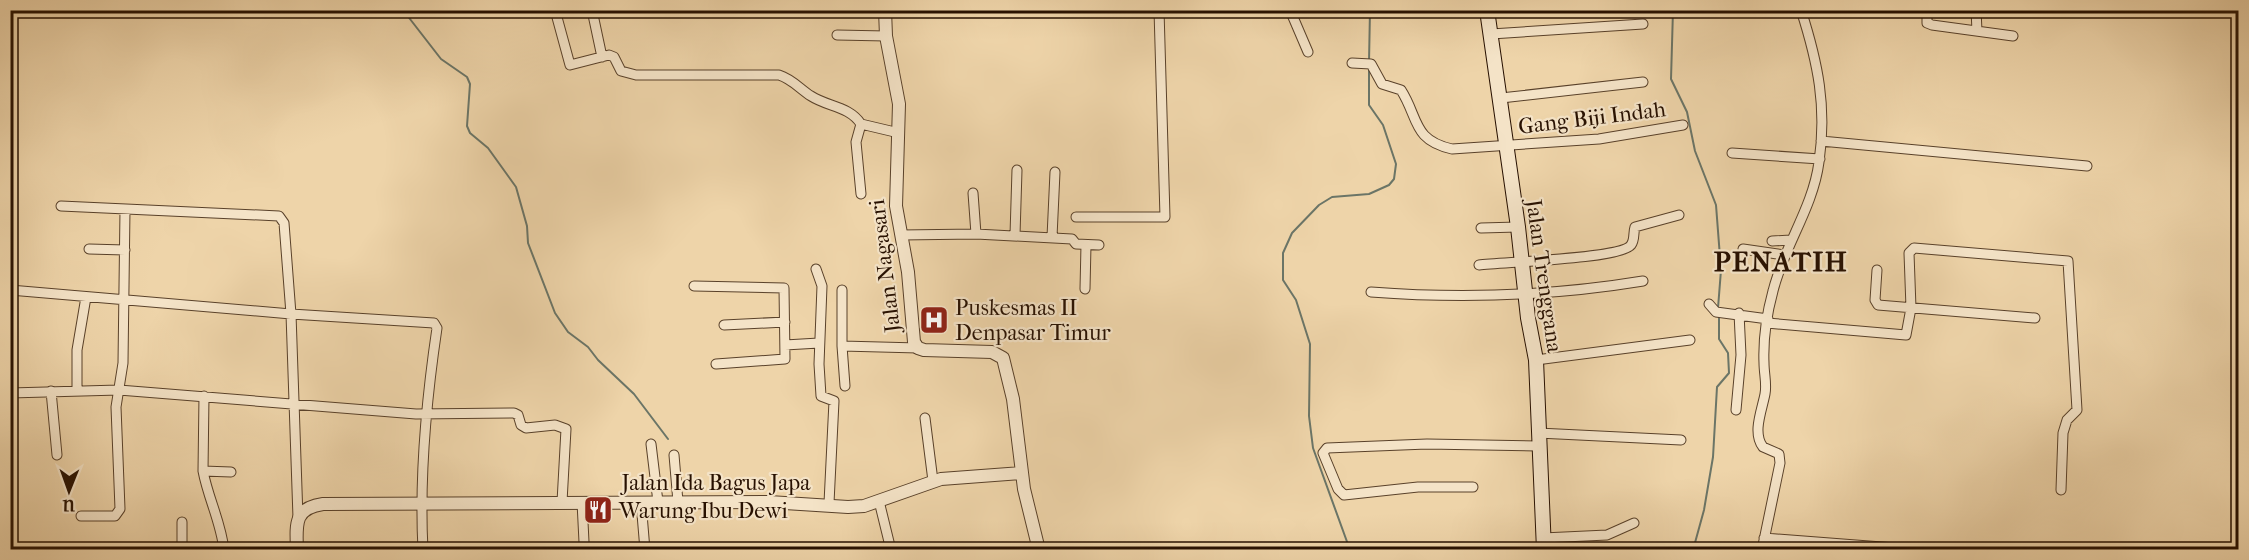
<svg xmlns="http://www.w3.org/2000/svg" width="2249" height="560" font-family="'IM FELL French Canon',serif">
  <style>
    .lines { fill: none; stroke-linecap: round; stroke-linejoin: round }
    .stream { stroke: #6b7567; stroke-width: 2 }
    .minor-casing { stroke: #59412a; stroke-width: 11 }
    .tertiary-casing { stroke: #59412a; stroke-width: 14 }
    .secondary-casing { stroke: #271000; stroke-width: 16 }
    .minor { stroke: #f4e3c7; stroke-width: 9 }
    .tertiary { stroke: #f4e3c7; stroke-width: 12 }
    .secondary { stroke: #f4e3c7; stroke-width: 14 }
    .labels { text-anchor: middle; stroke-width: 4.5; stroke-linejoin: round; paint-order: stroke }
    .street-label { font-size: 22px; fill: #271000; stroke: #f4e3c7 }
    .poi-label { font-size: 22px; fill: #271000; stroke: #f4e3c7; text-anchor: start }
    .district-label { font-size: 28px; font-weight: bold; letter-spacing: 1.5px; fill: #271000; stroke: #f4e3c7 }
  </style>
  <rect width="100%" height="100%" fill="#eed4a9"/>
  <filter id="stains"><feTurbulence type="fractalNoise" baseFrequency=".00333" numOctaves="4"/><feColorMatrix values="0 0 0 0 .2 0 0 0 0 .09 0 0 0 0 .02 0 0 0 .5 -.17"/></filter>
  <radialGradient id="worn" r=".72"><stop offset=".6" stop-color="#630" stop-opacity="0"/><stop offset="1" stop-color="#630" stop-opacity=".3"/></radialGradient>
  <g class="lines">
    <path class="stream" d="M403 10 441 59 467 77 470 84 467 126 470 133 488 148 516 187 527 226 528 243 555 313 568 332 588 347 598 360 634 394 668 439
      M1673 10 1671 79 1687 112 1695 151 1716 205 1721 270 1718 308
      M1369 62 1370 10
      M1350 550 1313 448 1309 416 1310 344 1296 300 1283 280V253L1292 233 1319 205 1332 197 1369 194 1389 185 1394 179 1396 164 1383 125 1369 105V68
      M1693 550 1704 510 1713 457 1717 387 1729 373 1728 353 1719 339V317"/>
    <g class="minor-casing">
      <path id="minor" d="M555 10 570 65 609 55 614 57 621 71 636 75H779C792 79 800 89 811 96 828 107 849 106 861 124
        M592 10 602 57
        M1290 10 1308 52
        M1927 10V23L1932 25 2013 36
        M1976 10 1977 31
        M1491 34 1643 24
        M837 35 886 36
        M1352 63 1371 64 1382 84 1401 90C1419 118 1412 140 1452 149L1599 139 1683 125
        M1501 98 1643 82
        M1821 141 2087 166
        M1732 153 1820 159
        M973 193 976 234
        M861 194 856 142 861 124 899 133
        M61 206 279 216 284 223 291 314 434 323 437 328C426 402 419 475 423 550
        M1076 217H1165L1159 10
        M1481 228 1518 227
        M901 235 976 234 1072 239 1076 244 1099 245
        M1015 235 1017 170
        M1052 237 1055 172
        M1772 241 1791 240
        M89 249 125 250
        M1743 249 1784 255
        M1479 265C1502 262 1621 259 1631 245 1635 240 1633 233 1635 227L1679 215
        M816 269 822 286 819 364 821 396 834 401 829 503
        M1877 270 1875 300 1878 305 2035 318
        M694 286 784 288 785 359 716 364
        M1085 289 1086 245
        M10 290 291 314 298 518
        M842 290V346
        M1371 292C1463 299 1552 296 1643 281
        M1709 304 1716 312 1768 319
        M1767 323 1906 335 1911 308 1909 253 1914 248 2068 261 2077 410 2067 420 2063 433 2061 490
        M724 325 785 322
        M785 345 819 343
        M1536 360 1690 340
        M845 386 842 346 918 348
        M77 389V350L86 297
        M51 391 57 455
        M10 393 119 390 416 414 514 413 518 415 521 425 526 428 555 425 566 429 562 502
        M1736 410 1741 355 1739 313
        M925 418 933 481
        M1538 433 1681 440
        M651 444 658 502
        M674 455 678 502
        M203 471 204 396
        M1473 487H1418L1344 495 1338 489 1323 453 1327 448 1427 444 1538 446
        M879 501 891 550
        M582 502 584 542
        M641 502 645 550
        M81 516H115L120 509 116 407 123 363 125 210
        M182 522V550
        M1543 538 1607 535 1634 523
        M1764 538 1921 550
        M224 550C221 522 208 498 203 471L231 472
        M1762 550 1780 463 1779 454 1763 447C1752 433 1762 410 1765 394 1767 384 1764 374 1764 363 1763 339 1767 313 1773 291 1784 246 1813 208 1819 162 1827 107 1818 63 1801 10"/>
    </g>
    <g class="tertiary-casing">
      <path id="tertiary" d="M885 10 886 36 899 104 896 206 908 272 914 342 918 348 924 350 992 352 1003 358 1013 399 1024 489 1039 550
        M297 550C296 524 294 508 323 504L769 502 848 507 864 506 941 479 1022 473"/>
    </g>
    <g class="secondary-casing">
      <path id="secondary" d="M1487 10 1518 227 1528 318 1536 360 1544 550"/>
    </g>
    <use href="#minor" class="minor"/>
    <use href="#tertiary" class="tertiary"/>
    <use href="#secondary" class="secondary"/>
  </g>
  <defs>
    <g id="hospital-square" transform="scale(1.5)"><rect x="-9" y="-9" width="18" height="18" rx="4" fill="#8f2418" stroke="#f4e3c7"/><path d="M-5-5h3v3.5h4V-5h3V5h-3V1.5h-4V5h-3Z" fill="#fff"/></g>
    <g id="restaurant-square" transform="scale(1.5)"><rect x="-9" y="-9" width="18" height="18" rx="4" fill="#8f2418" stroke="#f4e3c7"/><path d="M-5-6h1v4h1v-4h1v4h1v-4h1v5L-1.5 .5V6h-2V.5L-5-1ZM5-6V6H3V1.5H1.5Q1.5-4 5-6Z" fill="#fff"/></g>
  </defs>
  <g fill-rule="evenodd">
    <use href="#hospital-square" x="934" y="320"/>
    <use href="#restaurant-square" x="598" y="510"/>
  </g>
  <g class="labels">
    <g class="street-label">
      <text transform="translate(1592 117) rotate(-7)" y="8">Gang Biji Indah</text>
      <text transform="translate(884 266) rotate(-97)" y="8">Jalan Nagasari</text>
      <text transform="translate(1545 276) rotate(82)" y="8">Jalan Trenggana</text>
      <text x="716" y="490">Jalan Ida Bagus Japa</text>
    </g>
    <g class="poi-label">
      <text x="955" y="315">Puskesmas II<tspan x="955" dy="25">Denpasar Timur</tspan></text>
      <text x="619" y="518">Warung Ibu Dewi</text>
    </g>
    <g class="district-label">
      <text x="1781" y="271">PENATIH</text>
    </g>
  </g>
  <rect width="2249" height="560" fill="none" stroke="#eed4a9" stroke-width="36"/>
  <rect x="12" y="12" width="2225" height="536" fill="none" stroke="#271000" stroke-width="3"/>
  <rect x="18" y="18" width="2213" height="524" fill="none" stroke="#271000" stroke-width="1.5"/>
  <g transform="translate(69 491) rotate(181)" stroke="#f4e3c7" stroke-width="4.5" paint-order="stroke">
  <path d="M0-4.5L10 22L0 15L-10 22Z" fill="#271000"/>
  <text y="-9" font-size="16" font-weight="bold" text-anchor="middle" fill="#271000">U</text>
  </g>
  <rect width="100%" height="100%" filter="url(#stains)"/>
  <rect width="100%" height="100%" fill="url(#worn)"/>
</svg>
